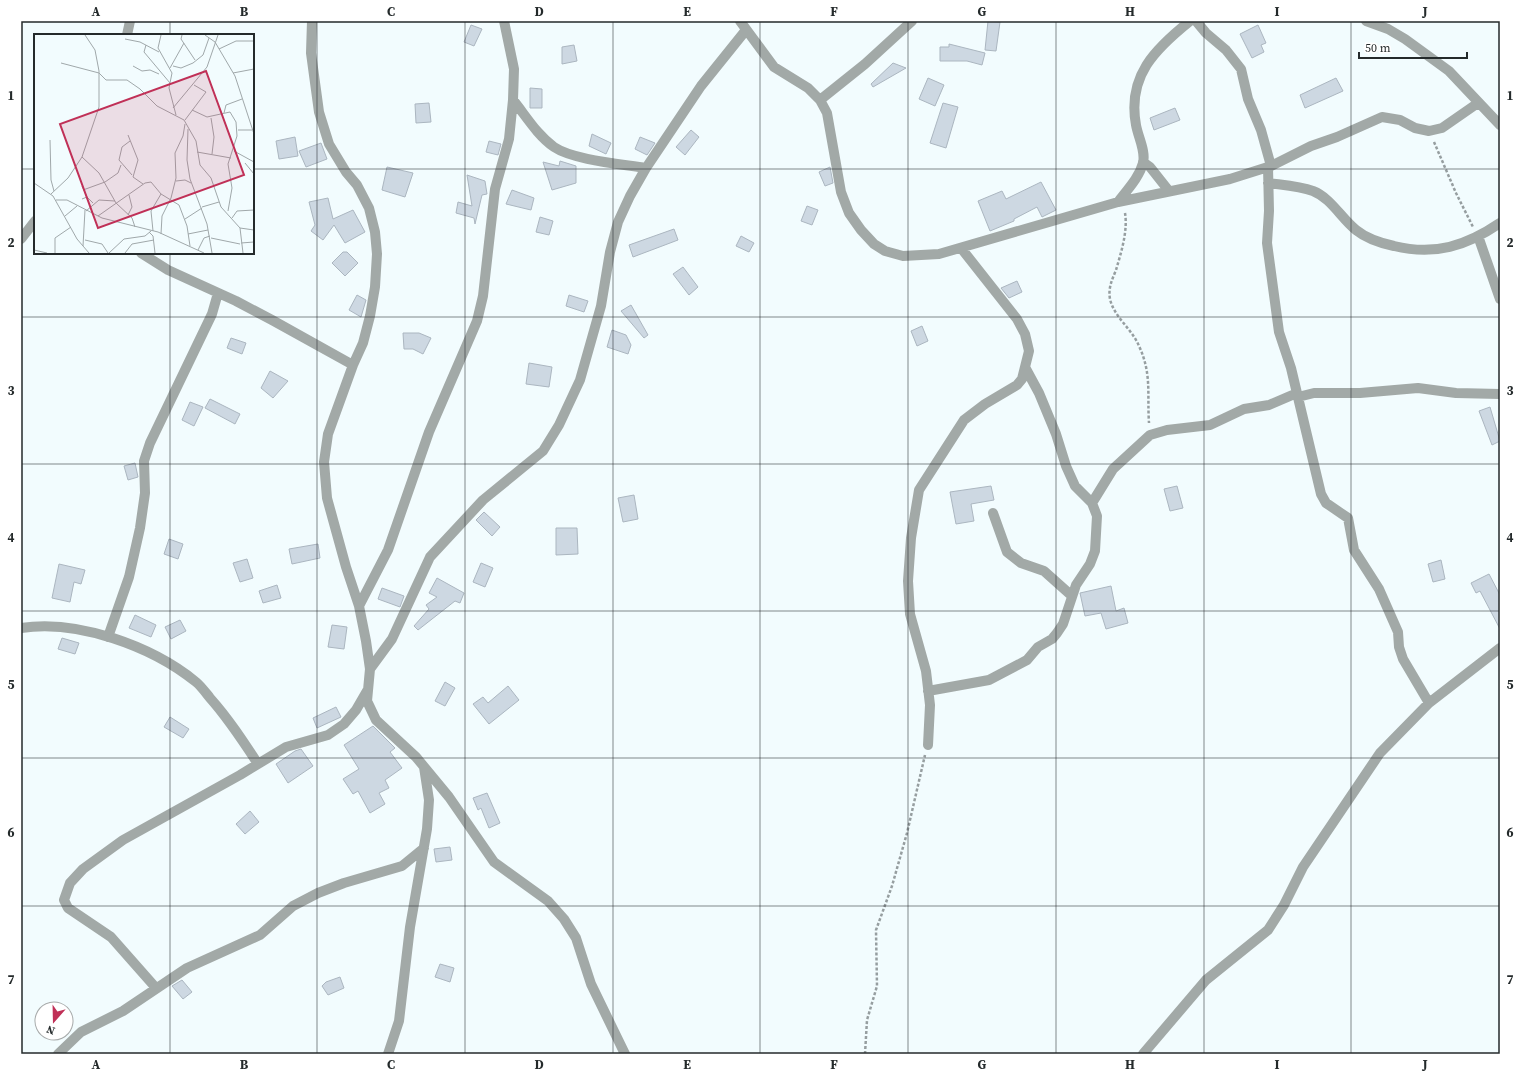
<svg xmlns="http://www.w3.org/2000/svg" width="1521" height="1075" font-family="'Source Serif 4',serif">
  <style>
    .building { fill: #cdd8e2; stroke: #abb6c0 }
    .lines { fill: none; stroke-linecap: round; stroke-linejoin: round }
    .path { stroke: #969ea0; stroke-width: 2.5; stroke-dasharray: 3 2; stroke-linecap: butt }
    .minor { stroke: #a2a9a7; stroke-width: 10 }
    .grid { fill: none; stroke: #242a2b; stroke-width: 1; stroke-opacity: 0.55 }
    .inset-road { fill: none; stroke: #a0a8aa; stroke-width: 1 }
    .view { fill: #c03057; fill-opacity: 0.15; stroke: #c03057; stroke-width: 2 }
    .inset-edge { fill: none; stroke: #242a2b; stroke-width: 2 }
    .neatline { fill: none; stroke: #242a2b; stroke-width: 1.5 }
    .grid-label { font-size: 13px; text-anchor: middle; font-weight: bold; fill: #242a2b }
  </style>
  <rect width="100%" height="100%" fill="#f2fcfe"/>
  <path class="building" d="M988 21 1000 22 996 51 985 50Z
    M471 25 482 29 474 46 464 42Z
    M1258 25 1266 43 1261 45 1264 52 1252 58 1240 34Z
    M949 44 985 53 982 65 967 61H940V47H949Z
    M574 45 577 61 562 64V47Z
    M893 63 906 68 873 87 871 84Z
    M928 78 944 85 935 106 919 99Z
    M1336 78 1343 91 1305 108 1300 95Z
    M530 88 542 89V108H530Z
    M429 103 431 122 416 123 415 104Z
    M943 103 958 107 946 148 930 143Z
    M1175 108 1180 120 1154 130 1150 118Z
    M691 130 699 137 685 155 676 147Z
    M592 134 611 143 606 154 589 146Z
    M295 137 298 156 279 159 276 141Z
    M640 137 655 143 647 155 635 149Z
    M489 141 501 144 498 155 486 152Z
    M321 143 327 159 306 167 299 151Z
    M560 161 576 166V183L552 190 543 162 559 166Z
    M387 167 413 173 405 197 382 190Z
    M830 167 833 183 825 186 819 172Z
    M467 175 485 181 487 194 482 195 475 224 474 218 456 213 458 202 472 206Z
    M1041 182 1056 210 1042 217 1037 207 1014 219V221L990 231 978 201 1002 191 1006 199Z
    M512 190 534 198 531 210 506 204Z
    M328 198 333 219 353 210 365 232 345 243 334 225 323 240 311 231 315 225 309 202Z
    M807 206 818 210 812 225 801 221Z
    M540 217 553 221 549 235 536 232Z
    M674 229 678 240 633 257 629 245Z
    M741 236 754 243 749 252 736 246Z
    M343 252H347L358 263 345 276 332 263Z
    M683 267 698 287 689 295 673 274Z
    M1017 281 1022 292 1009 298 1001 288Z
    M357 295 366 300 361 317 349 310Z
    M569 295 588 301 584 312 566 306Z
    M631 305 648 335 644 338 621 311Z
    M922 326 928 341 917 346 911 331Z
    M612 330 626 335 631 345 628 354 607 347Z
    M403 333H419L431 338 423 354 413 349H404Z
    M231 338 246 343 242 354 227 348Z
    M529 363 552 367 549 387 526 384Z
    M270 371 288 381 273 398 261 388Z
    M210 399 240 414 235 424 205 408Z
    M190 402 203 407 194 426 182 420Z
    M1490 407 1500 441 1492 445 1479 411Z
    M135 463 138 477 128 480 124 466Z
    M991 486 994 500 971 504 974 521 956 524 950 492Z
    M1177 486 1183 508 1170 511 1164 489Z
    M634 495 638 519 623 522 618 498Z
    M484 512 500 527 492 536 476 520Z
    M556 528H577L578 554 556 555Z
    M169 539 183 544 178 559 164 554Z
    M318 544 320 558 292 564 289 549Z
    M247 559 253 578 240 582 233 563Z
    M1441 560 1445 579 1433 582 1428 564Z
    M481 563 493 568 485 587 473 582Z
    M59 564 85 570 81 584 74 582 70 602 52 598Z
    M1489 574 1500 595V629L1480 591 1476 593 1471 583Z
    M437 578 464 593 460 603 455 601 418 630 414 626 429 609 426 605 437 597 429 593Z
    M277 585 281 598 263 603 259 591Z
    M1111 586 1116 611 1124 608 1128 623 1106 629 1101 613 1085 616 1080 593Z
    M382 588 404 596 400 607 378 599Z
    M135 615 156 625 151 637 129 628Z
    M180 620 186 631 171 639 165 627Z
    M332 625 347 627 344 649 328 647Z
    M62 638 79 643 75 654 58 649Z
    M445 682 455 688 445 706 435 701Z
    M508 686 519 700 489 724 473 704 483 697 488 703Z
    M336 707 341 717 317 728 313 718Z
    M170 717 189 729 183 738 164 727Z
    M373 726 395 748 390 752 402 768 385 780 389 788 379 793 385 804 370 813 358 791 353 794 343 779 359 769 344 745Z
    M301 749 313 766 288 783 276 764 295 751Z
    M487 793 500 823 489 828 481 808 478 810 473 798Z
    M250 811 259 822 245 834 236 824Z
    M450 847 452 860 436 862 434 849Z
    M440 964 454 968 450 982 435 977Z
    M340 977 344 988 328 995 322 986 326 982Z
    M182 980 192 992 183 999 172 986Z"/>
  <g class="lines">
    <path class="path" d="M1434 142 1456 193 1473 227
      M1125 213C1128 231 1121 253 1116 270 1112 280 1108 288 1110 299 1114 317 1132 329 1139 346 1152 374 1147 394 1149 423
      M865 1054 867 1020 877 986 876 930 892 886 907 833 925 755"/>
    <path class="minor" d="M312 21 311 53 319 112 329 144 346 172 357 185 369 208 375 232 377 254 375 287 370 316 363 343 353 365 328 434 324 462 327 498 346 567 359 606 366 641 370 669 367 701 376 720 416 757 449 797 494 862 548 901 564 919 576 938 591 984 625 1054
      M740 21 774 67 808 88 820 100 827 113 841 192 849 213 861 230 874 244 885 251 903 256 939 254 1118 202 1230 179 1271 166 1311 146 1337 137 1382 117 1400 120 1415 128 1429 131 1442 128 1478 103
      M1196 21 1206 33 1226 50 1241 69 1248 99 1261 130 1271 166
      M1366 21 1388 29 1405 39 1449 71 1500 125
      M127 35 130 21
      M513 100C526 116 537 135 554 147 573 160 622 164 646 168
      M820 100 865 64 912 21
      M1143 162 1150 167 1169 191
      M1268 167 1269 211 1267 243 1279 332 1291 368 1321 494 1326 503 1348 518 1354 550 1379 589 1398 632 1399 647 1403 659 1429 703
      M1268 183C1282 185 1299 186 1313 191 1331 198 1341 218 1356 230 1367 239 1380 243 1394 246 1435 256 1466 246 1500 223
      M1118 202C1127 190 1139 178 1143 163 1146 151 1138 137 1136 125 1127 76 1155 49 1190 21
      M1478 236 1500 299
      M21 239 35 221
      M141 253 168 270 236 301 272 320 353 365
      M1298 397 1314 393H1360L1418 388 1456 393 1500 394
      M1092 503 1113 469 1150 435 1167 430 1210 425 1244 409 1269 405 1297 393
      M993 513 1007 552 1021 563 1044 571 1072 596
      M359 606 388 550 429 432 477 321 483 296 495 189 509 139 513 100 514 69 504 21
      M21 628C77 619 152 646 196 682 201 686 206 693 210 698 228 718 243 741 258 764
      M108 637 129 577 140 528 145 493 144 461 150 443 212 314 218 293
      M370 669 392 639 430 557 483 500 543 451 559 425 580 380 601 306 610 252 618 222 630 196 646 168 701 86 746 30
      M928 691 989 680 1027 660 1038 647 1052 639 1057 633 1063 624 1076 585 1090 564 1095 551 1097 516 1092 503 1075 486 1066 466 1056 434 1039 393 1026 369
      M928 745 930 705 926 671 910 614 908 581 911 538 919 490 964 420 985 404 1017 385 1022 379 1029 351 1025 334 1017 319 961 248
      M156 988 111 937 68 908 64 900 70 883 83 869 123 840 240 775 286 747 328 735 344 724 356 710 367 691
      M58 1054 81 1032 123 1011 187 968 260 935 293 906 318 893 344 883 402 866 424 848
      M388 1054 399 1021 410 927 427 829 429 800 424 767
      M1143 1054 1206 980 1268 930 1284 905 1303 867 1380 753 1429 703 1500 648"/>
  </g>
  <path class="grid" d="M170 21V35M317 21V1054M465 21V1054M613 21V1054M760 21V1054M908 21V1054M1056 21V1054M1204 21V1054M1351 21V1054M21 169H35M253 169H1500M170 253V1054M21 317H1500M21 464H1500M21 611H1500M21 758H1500M21 906H1500"/>
  <g transform="translate(34 34)">
    <rect width="220" height="220" fill="#f2fcfe"/>
    <path class="inset-road" d="M127 1 124 14 138 39 135 54 142 81M148 1 147 5 161 26M171 1 181 8 201 42 220 100M91 5 106 8 125 18M112 11 110 18 136 49M185 15 202 7H220M27 29 65 39 72 46H93L106 55 123 72 150 86 162 107 166 131 177 144 187 173 206 194 209 219M99 32 108 37 116 36 125 40M139 32 147 34 159 29 169 21 175 4M136 34 150 9M199 39 220 35M139 74 173 33 184 1M158 76 173 83 196 78 202 88 203 102 194 130 198 154 194 177M190 79 192 71 208 65M177 84 180 103 178 120M151 86 172 58 160 51M154 95 153 126 156 145 173 190 178 219M204 96H218M94 101 104 126 99 143 109 150M16 106 17 146 20 157M96 107 88 113 85 126 98 141M200 117 220 128M163 118 197 124M48 123 65 139 82 169M211 129 220 140M142 147 151 146 157 149M71 148 84 139 87 131M0 149 19 162 43 205 55 219M48 152 53 163M49 156 71 148M17 160 34 144 48 123 65 73V37L61 16 51 1M137 164 142 144 141 119 149 102 151 90M48 165 53 163 59 169M22 166H33L68 184 124 198 170 219M82 169 98 184 101 193M168 173 185 168M52 177 65 166 81 167M94 181 98 173 95 161M31 182 43 172M64 182 111 149 117 148 127 160 145 171 153 192 156 212M198 184 203 177 220 176M151 185 168 174M206 194 220 196M119 197 117 177 127 160M115 198 119 202 121 219M127 200 128 182 137 164M154 200 174 196M177 204 206 210M51 206 68 210 74 219M207 209 220 208M49 212 51 176M0 216 13 219M164 216 170 204 176 202M21 219V204L37 193M75 219 90 205 111 202 117 197M91 219 98 210 120 206"/>
    <path class="view" d="M172 37 210 141 64 194 26 90Z"/>
    <rect width="220" height="220" class="inset-edge"/>
  </g>
  <rect width="1521" height="1075" fill="none" stroke="#ffffff" stroke-width="44"/>
  <g transform="translate(54 1021) rotate(200)"><circle r="19" fill="#ffffff" stroke="#a7aaaa"/>
  <path d="M0-3L7 15L0 10L-7 15Z" fill="#c03057"/>
  <text y="-6" font-size="11" font-weight="bold" text-anchor="middle" fill="#242a2b">N</text>
  </g>
  <path d="M1359 52v6h108v-6" fill="none" stroke="#242a2b" stroke-width="2"/>
  <text x="1365" y="52" font-size="12" fill="#242a2b" stroke="#ffffff" stroke-width="3" paint-order="stroke">50 m</text>
  <rect x="22" y="22" width="1477" height="1031" class="neatline"/>
  <g class="grid-label">
    <text x="96" y="16">A</text>
    <text x="244" y="16">B</text>
    <text x="391" y="16">C</text>
    <text x="539" y="16">D</text>
    <text x="687" y="16">E</text>
    <text x="834" y="16">F</text>
    <text x="982" y="16">G</text>
    <text x="1130" y="16">H</text>
    <text x="1277" y="16">I</text>
    <text x="1425" y="16">J</text>
    <text x="11" y="100">1</text>
    <text x="1510" y="100">1</text>
    <text x="11" y="247">2</text>
    <text x="1510" y="247">2</text>
    <text x="11" y="395">3</text>
    <text x="1510" y="395">3</text>
    <text x="11" y="542">4</text>
    <text x="1510" y="542">4</text>
    <text x="11" y="689">5</text>
    <text x="1510" y="689">5</text>
    <text x="11" y="837">6</text>
    <text x="1510" y="837">6</text>
    <text x="11" y="984">7</text>
    <text x="1510" y="984">7</text>
    <text x="96" y="1069">A</text>
    <text x="244" y="1069">B</text>
    <text x="391" y="1069">C</text>
    <text x="539" y="1069">D</text>
    <text x="687" y="1069">E</text>
    <text x="834" y="1069">F</text>
    <text x="982" y="1069">G</text>
    <text x="1130" y="1069">H</text>
    <text x="1277" y="1069">I</text>
    <text x="1425" y="1069">J</text>
  </g>
</svg>
